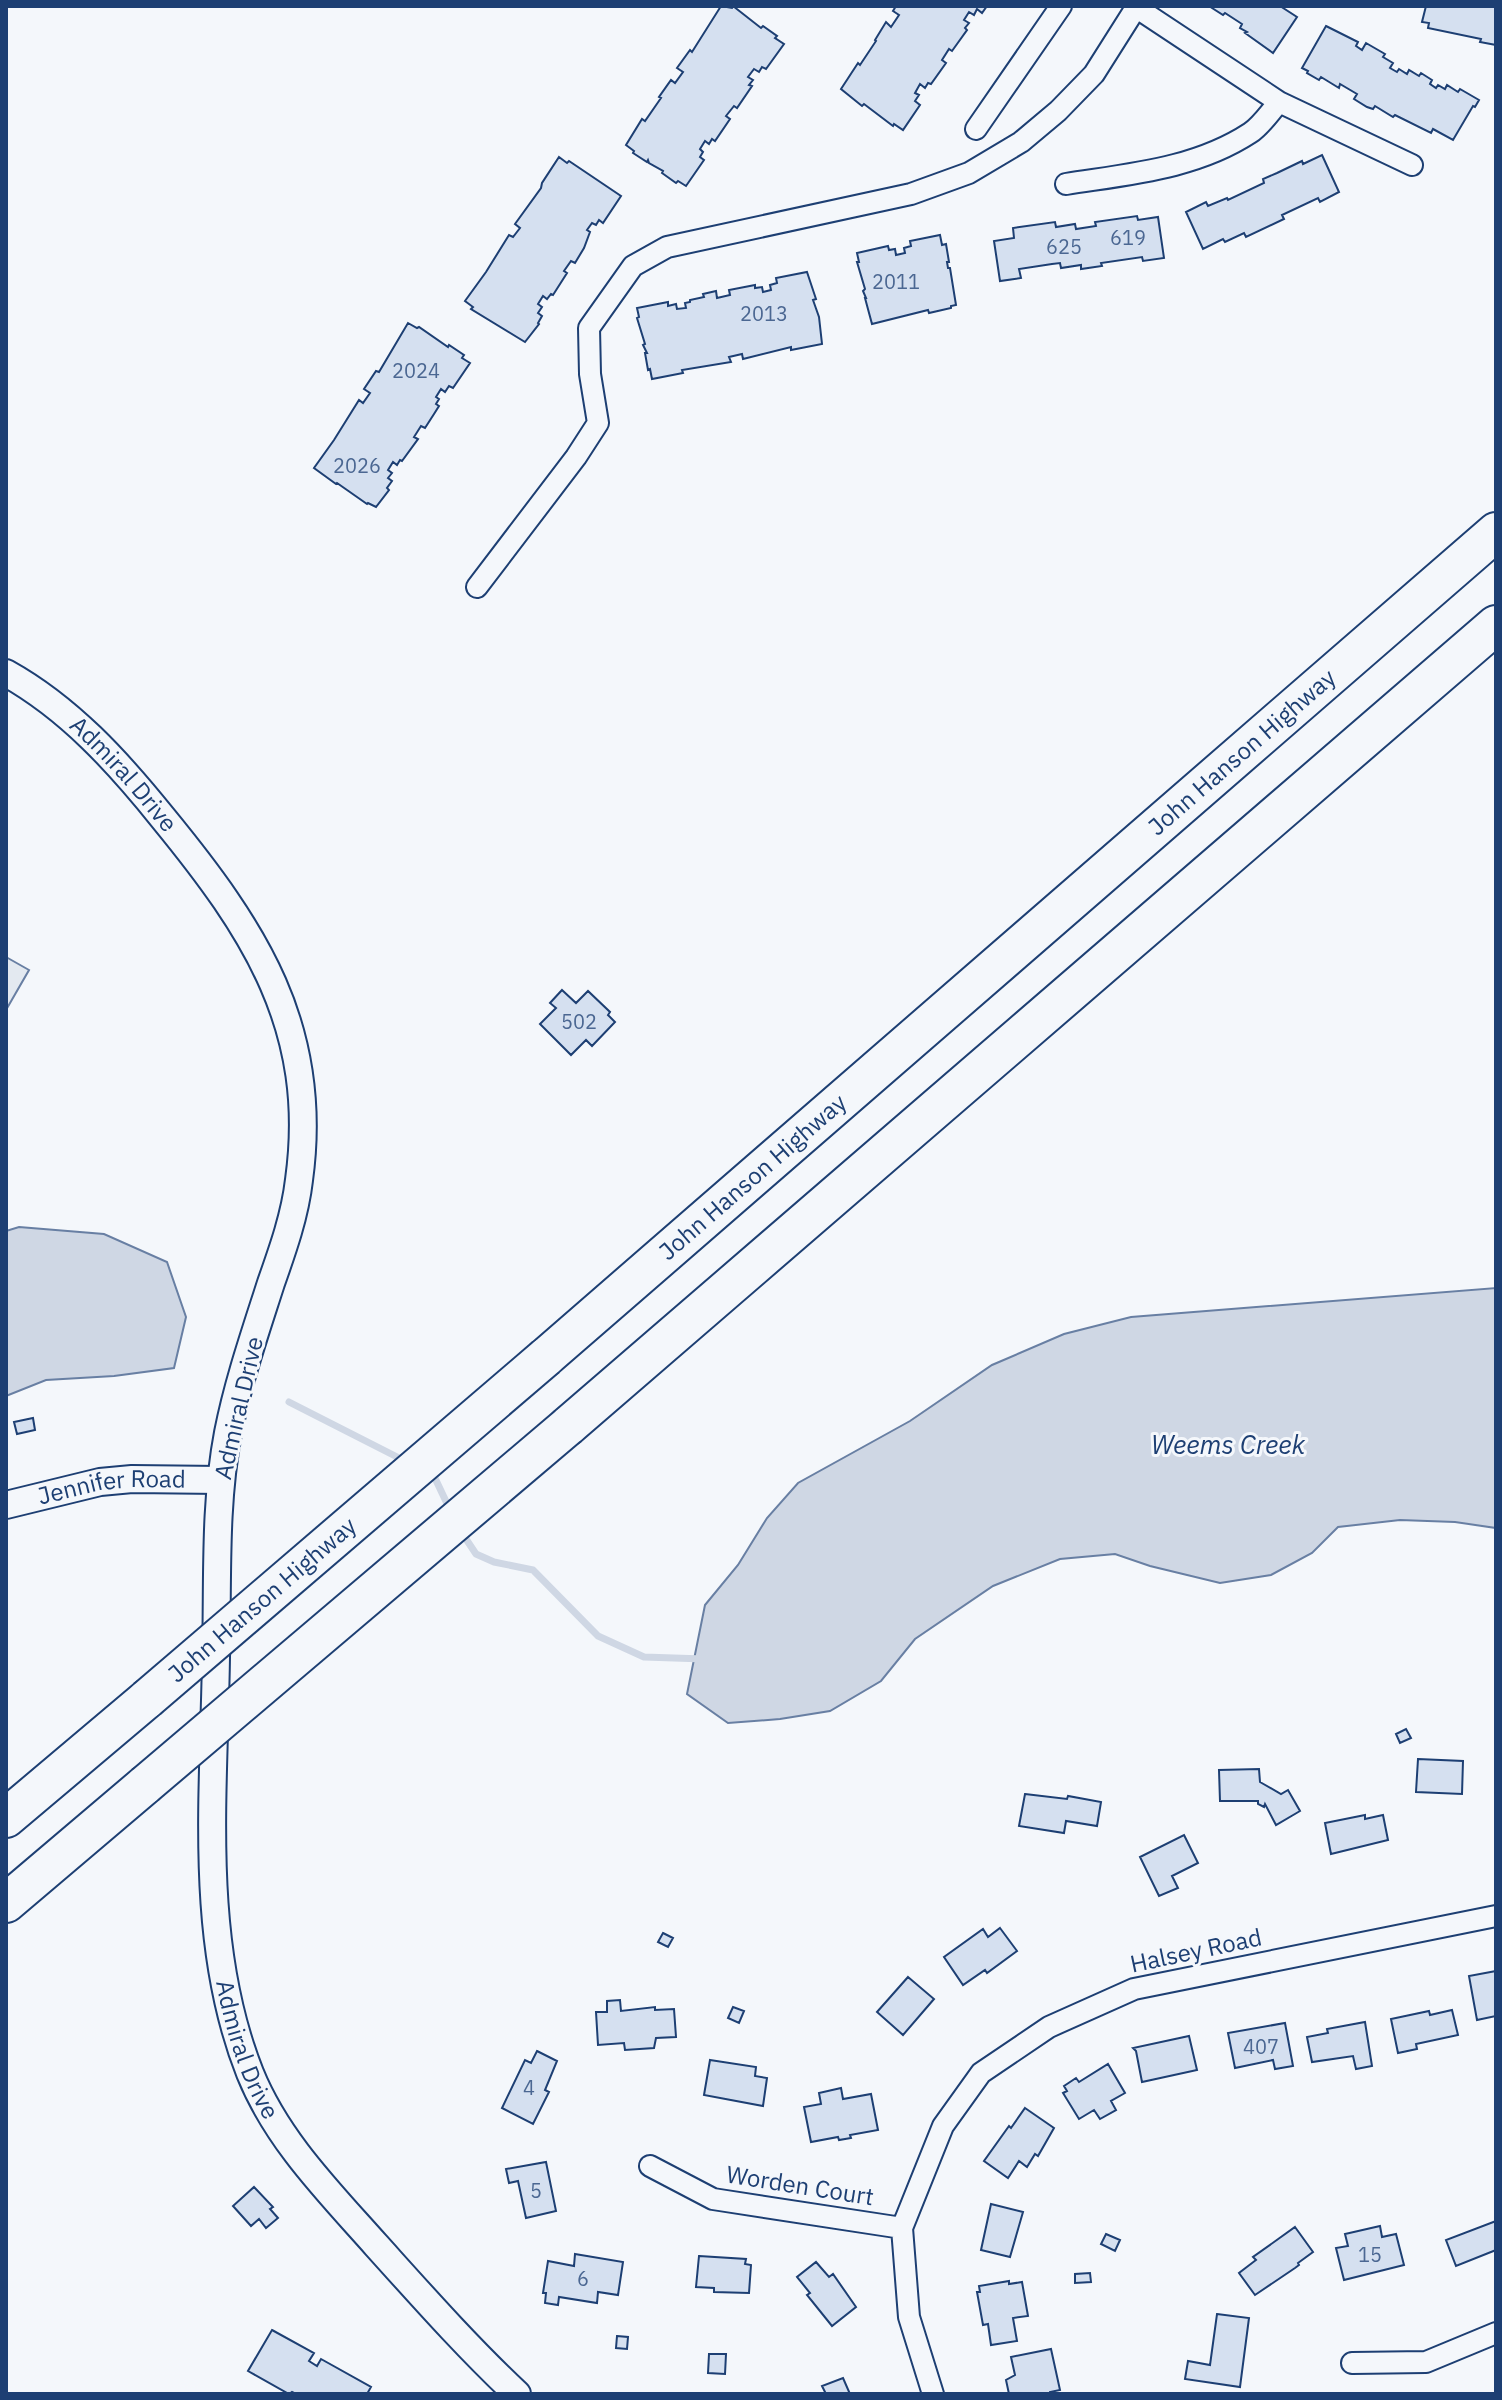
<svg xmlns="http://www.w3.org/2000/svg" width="1502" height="2400" font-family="'IBM Plex Sans',sans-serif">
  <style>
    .green { fill: #e3e9f0; stroke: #687fa3; stroke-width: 2 }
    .water { fill: #cfd7e4; stroke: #687fa3; stroke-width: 2 }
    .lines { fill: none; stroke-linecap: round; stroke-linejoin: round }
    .stream { stroke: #cfd7e4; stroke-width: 7 }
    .building { fill: #d5e0f0; stroke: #1d3f73; stroke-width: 2 }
    .minor-casing { stroke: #1d3f73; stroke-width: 24 }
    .tertiary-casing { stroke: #1d3f73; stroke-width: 30 }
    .motorway-casing { stroke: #1d3f73; stroke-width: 42 }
    .minor { stroke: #f4f7fb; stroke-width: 20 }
    .tertiary { stroke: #f4f7fb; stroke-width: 26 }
    .motorway { stroke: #f4f7fb; stroke-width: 38 }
    .motorway-bridge-casing { stroke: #1d3f73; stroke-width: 42; stroke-linecap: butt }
    .motorway-bridge { stroke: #f4f7fb; stroke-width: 38 }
    .labels { text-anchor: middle; stroke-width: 6; stroke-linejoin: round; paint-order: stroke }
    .number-label { font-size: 20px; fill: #4b6792 }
    .street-label { font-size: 24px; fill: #1d3f73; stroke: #f4f7fb }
    .water-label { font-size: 26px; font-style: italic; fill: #1d3f73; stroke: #f4f7fb }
  </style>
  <rect width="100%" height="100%" fill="#f4f7fb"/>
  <path class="green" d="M6 957 29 970 6 1010Z"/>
  <path class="water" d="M19 1227 104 1234 167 1262 186 1317 174 1368 114 1376 46 1380 6 1396V1231Z
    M1496 1288V1528L1455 1522 1400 1520 1338 1527 1312 1553 1271 1575 1220 1583 1150 1566 1115 1554 1060 1559 993 1586 915 1639 881 1681 830 1711 780 1719 728 1723 687 1694 705 1605 738 1565 767 1518 798 1483 910 1421 992 1365 1064 1334 1131 1317Z"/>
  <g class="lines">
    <path class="stream" d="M289 1402 405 1461
      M430 1474 434 1476 451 1512
      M462 1533 476 1554 494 1562 533 1570 598 1636 644 1657 704 1659"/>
  </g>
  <path class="building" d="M721 6 732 8 733 6 761 28 763 26 777 36 775 38 784 44 766 69 762 67 759 72 754 69 748 77 753 80 749 85 752 86 737 108 734 106 726 116 730 119 715 141 712 139 709 144 705 141 700 149 703 152 700 157 704 160 686 186 678 181 676 183 662 173 663 171 649 163 648 160 647 162 633 153 634 151 626 145 642 119 645 121 661 98 659 97 671 80 675 83 683 72 677 68 690 50 692 52Z
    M896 6H987L982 13 977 9 974 15 969 12 964 20 969 23 965 28 967 30 952 51 949 49 942 60 946 63 931 84 928 83 925 88 920 84 915 93 919 95 915 101 920 105 903 130 894 124 893 126 864 104 862 106 841 89 858 63 860 65 876 41 875 40 886 22 891 27 899 15 893 11Z
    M1209 6H1280L1297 17 1273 53 1245 33 1247 32 1240 28 1242 24 1225 13 1223 15Z
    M1426 6H1496V45L1480 42 1481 39 1428 28 1429 23 1422 22Z
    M1326 26 1358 42 1356 46 1362 50 1366 43 1385 54 1383 57 1393 63 1390 68 1397 72 1399 69 1407 74 1409 70 1419 76 1421 73 1432 80 1430 84 1436 88 1438 85 1445 89 1447 85 1458 92 1460 89 1479 100 1475 107 1473 106 1453 140 1433 129 1431 133 1395 115 1393 117 1375 106 1373 109 1367 107 1354 99 1357 94 1340 84 1339 88 1321 77 1319 80 1307 73 1308 71 1302 68Z
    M1322 155 1339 192 1320 202 1318 198 1282 215 1284 219 1246 237 1244 233 1225 242 1223 239 1203 249 1186 212 1206 202 1208 206 1227 198 1228 200 1264 183 1263 179 1277 173 1302 161 1303 164Z
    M559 157 567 163 569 161 621 196 603 223 599 220 596 225 592 223 587 230 590 232 584 248 575 263 571 261 564 271 567 273 553 295 551 294 547 299 543 296 538 304 542 307 538 313 542 316 538 323 539 324 525 342 471 309 473 307 465 301 486 272 509 235 513 237 520 228 515 224 541 188 542 183Z
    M1137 216 1138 220 1158 217 1164 258 1143 261 1142 257 1101 263 1102 266 1081 269V265L1061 268 1060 263 1052 264 1019 269 1021 278 1000 281 994 241 1014 238 1013 228 1055 222 1056 227 1075 224 1076 229 1096 226 1095 222Z
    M940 235 942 245 946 244 949 262H947L948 268H950L956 305 951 306V308L929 313 928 310 872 324 865 298H866L863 291 865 289 857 262H859L857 253 888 246 889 250 895 249 896 255 905 253 904 248 911 246 910 241Z
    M807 272 816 299 813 300 819 317 822 344 791 350V347L743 359 742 354 729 357 731 362 682 370 683 373 652 379 650 369 648 370 645 353H647L643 345 645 344 637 318 639 317 637 308 668 302V306L676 304 677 309 686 308 685 303 690 302V300L704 297 703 294 716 291 717 298 730 295 729 290 755 285V288L762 287 763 292 771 290 770 285 777 283 776 278Z
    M408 323 417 328 419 327 448 347 449 345 464 355 462 358 470 363 453 388 449 386 445 392 441 389 436 397 439 399 436 404 439 406 434 414 425 428 421 426 414 437 418 439 402 461 400 460 397 465 393 462 388 470 392 473 388 478 392 481 387 488 389 490 376 507 368 503 367 504 337 483 336 484 314 468 334 440 359 400 363 403 370 393 364 389 376 371 379 372Z
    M562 990 576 1003 588 991 610 1012 608 1015 615 1022 592 1046 586 1040 571 1055 540 1024 556 1008 550 1003Z
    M33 1418 35 1430 17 1434 14 1422Z
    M1406 1729 1411 1738 1400 1743 1396 1734Z
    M1418 1759 1463 1761 1462 1794 1416 1792Z
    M1259 1769 1260 1782 1281 1794 1288 1790 1300 1811 1276 1825 1265 1804 1264 1807 1258 1804V1801H1220L1219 1770Z
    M1025 1794 1067 1799 1068 1796 1101 1802 1097 1826 1066 1821 1064 1833 1019 1826Z
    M1365 1815V1819L1383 1815 1388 1840 1331 1854 1325 1823Z
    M1184 1835 1198 1863 1172 1876 1178 1888 1159 1896 1140 1857Z
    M1000 1928 1017 1951 987 1973 985 1970 963 1985 944 1957 983 1929 988 1937Z
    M663 1933 673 1938 668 1947 658 1942Z
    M1496 1971V2016L1477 2020 1469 1976Z
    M908 1977 934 1999 903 2035 877 2012Z
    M620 2000 621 2011 655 2007V2010L674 2009 676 2037 656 2038 654 2048 625 2050 624 2043 598 2045 596 2012H607V2001Z
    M733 2007 744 2011 739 2023 728 2018Z
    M1452 2010 1458 2035 1416 2044 1417 2049 1398 2053 1391 2019 1429 2011 1430 2015Z
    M1365 2022 1372 2066 1356 2069 1353 2056 1312 2062 1307 2037 1328 2033 1327 2029Z
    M1285 2023 1293 2066 1275 2069 1273 2060 1235 2068 1228 2033Z
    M1189 2036 1197 2070 1142 2082 1136 2051 1133 2048Z
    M537 2051 557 2061 545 2090 549 2092 533 2124 502 2108 525 2060 531 2063Z
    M710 2060 756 2067 755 2076 767 2078 763 2106 704 2095Z
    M1108 2064 1125 2093 1111 2101 1116 2110 1100 2119 1094 2110 1079 2119 1063 2093 1067 2091 1064 2086 1076 2078 1079 2082Z
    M841 2088 843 2099 871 2094 878 2130 850 2135 851 2138 839 2140 838 2137 811 2142 804 2107 821 2104 819 2093Z
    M1025 2108 1054 2128 1038 2156 1035 2154 1027 2167 1019 2161 1008 2178 984 2161 1009 2126 1011 2128Z
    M546 2162 556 2211 526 2218 518 2181 509 2183 506 2169Z
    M254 2187 273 2207 270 2209 278 2218 266 2228 259 2219 251 2226 233 2206Z
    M991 2204 1023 2212 1010 2257 981 2250Z
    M1496 2221V2250L1456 2266 1446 2240Z
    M1380 2226 1382 2237 1396 2234 1404 2265 1344 2280 1336 2248 1348 2246 1345 2234Z
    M1295 2227 1313 2252 1298 2263 1299 2265 1295 2268 1255 2295 1239 2273 1256 2260 1253 2257Z
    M1106 2234 1120 2240 1115 2251 1101 2244Z
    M575 2254 623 2262 618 2295 598 2292 597 2303 559 2297 558 2305 545 2303 546 2293H543L548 2261 574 2266Z
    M699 2256 746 2259 745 2264 751 2265 749 2293 714 2292V2288L696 2287Z
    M816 2262 829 2277 833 2274 856 2307 832 2326 807 2295 810 2293 797 2277Z
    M1090 2273 1091 2282 1075 2283V2274Z
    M1009 2281V2284L1022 2282 1028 2316 1013 2318 1017 2341 991 2345 988 2324 983 2325 977 2292H980L979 2286Z
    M1217 2314 1249 2318 1240 2387 1185 2379 1188 2361 1210 2365Z
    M272 2330 314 2353 309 2361 317 2366 321 2359 371 2387 367 2394H296L292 2392 289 2394 248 2371Z
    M617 2336 628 2337 627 2349 616 2348Z
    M1051 2349 1060 2390 1050 2392V2394H1009L1006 2380 1015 2375 1011 2357Z
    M709 2354H726L725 2374 708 2373Z
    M843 2378 850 2394H826L822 2386Z"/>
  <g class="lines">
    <g class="minor-casing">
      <path id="minor" d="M1134 6 1279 102 1412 165
        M976 129 1061 6
        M1066 184C1129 174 1195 169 1250 133 1261 126 1270 112 1279 102
        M477 587 576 457 598 423 590 374 589 328 633 266 667 247 911 194 969 173 1021 142 1058 111 1094 74 1137 6
        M650 2166 713 2199 902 2228
        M1352 2363 1426 2362 1496 2333
        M933 2394 909 2317 902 2228 943 2126 981 2073 1049 2027 1134 1989 1496 1916"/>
    </g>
    <g class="tertiary-casing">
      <g id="tertiary">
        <path id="s1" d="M6 673C69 708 118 762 163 818 254 929 320 1028 299 1180 295 1215 283 1249 271 1283 255 1333 238 1382 228 1433 214 1506 218 1583 216 1657 214 1795 198 1942 250 2073 277 2140 329 2192 376 2245 422 2296 467 2347 517 2394"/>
        <path id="s2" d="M6 1505 100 1482 132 1479 221 1480"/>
      </g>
    </g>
    <g class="motorway-casing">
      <g id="motorway">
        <path id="s3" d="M546 1357 1496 532"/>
        <path d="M568 1426 1496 625"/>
        <path d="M6 1818 147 1699"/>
        <path d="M6 1903 145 1785"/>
      </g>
    </g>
    <use href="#minor" class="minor"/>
    <use href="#tertiary" class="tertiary"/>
    <use href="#motorway" class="motorway"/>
    <g class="motorway-bridge-casing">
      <g id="motorway-bridge">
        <path id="s4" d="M147 1699 546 1357"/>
        <path d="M145 1785 568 1426"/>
      </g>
    </g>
    <use href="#motorway-bridge" class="motorway-bridge"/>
  </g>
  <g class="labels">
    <g class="number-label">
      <text x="1128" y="245">619</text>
      <text x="1064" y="254">625</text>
      <text x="896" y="289">2011</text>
      <text x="764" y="321">2013</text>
      <text x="416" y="378">2024</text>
      <text x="357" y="473">2026</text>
      <text x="579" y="1029">502</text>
      <text x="1261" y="2054">407</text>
      <text x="529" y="2095">4</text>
      <text x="536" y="2198">5</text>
      <text x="1370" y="2262">15</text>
      <text x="583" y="2286">6</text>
    </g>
    <g class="street-label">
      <text dy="8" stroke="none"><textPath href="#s3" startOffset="922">John Hanson Highway</textPath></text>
      <text dy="8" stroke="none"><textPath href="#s1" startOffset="156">Admiral Drive</textPath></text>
      <text dy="8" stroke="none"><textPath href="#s3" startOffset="274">John Hanson Highway</textPath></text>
      <text transform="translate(239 1408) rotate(-77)" y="8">Admiral Drive</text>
      <text dy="8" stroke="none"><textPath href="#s2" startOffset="108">Jennifer Road</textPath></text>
      <text dy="8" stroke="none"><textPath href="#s4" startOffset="152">John Hanson Highway</textPath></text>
      <text transform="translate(1196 1951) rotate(-12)" y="8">Halsey Road</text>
      <text dy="8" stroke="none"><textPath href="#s1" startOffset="1500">Admiral Drive</textPath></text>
      <text transform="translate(800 2186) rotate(9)" y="8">Worden Court</text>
    </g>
    <g class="water-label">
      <text x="1228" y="1454">Weems Creek</text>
    </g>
  </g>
  <rect width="1502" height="2400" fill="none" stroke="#1d3f73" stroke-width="16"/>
</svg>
